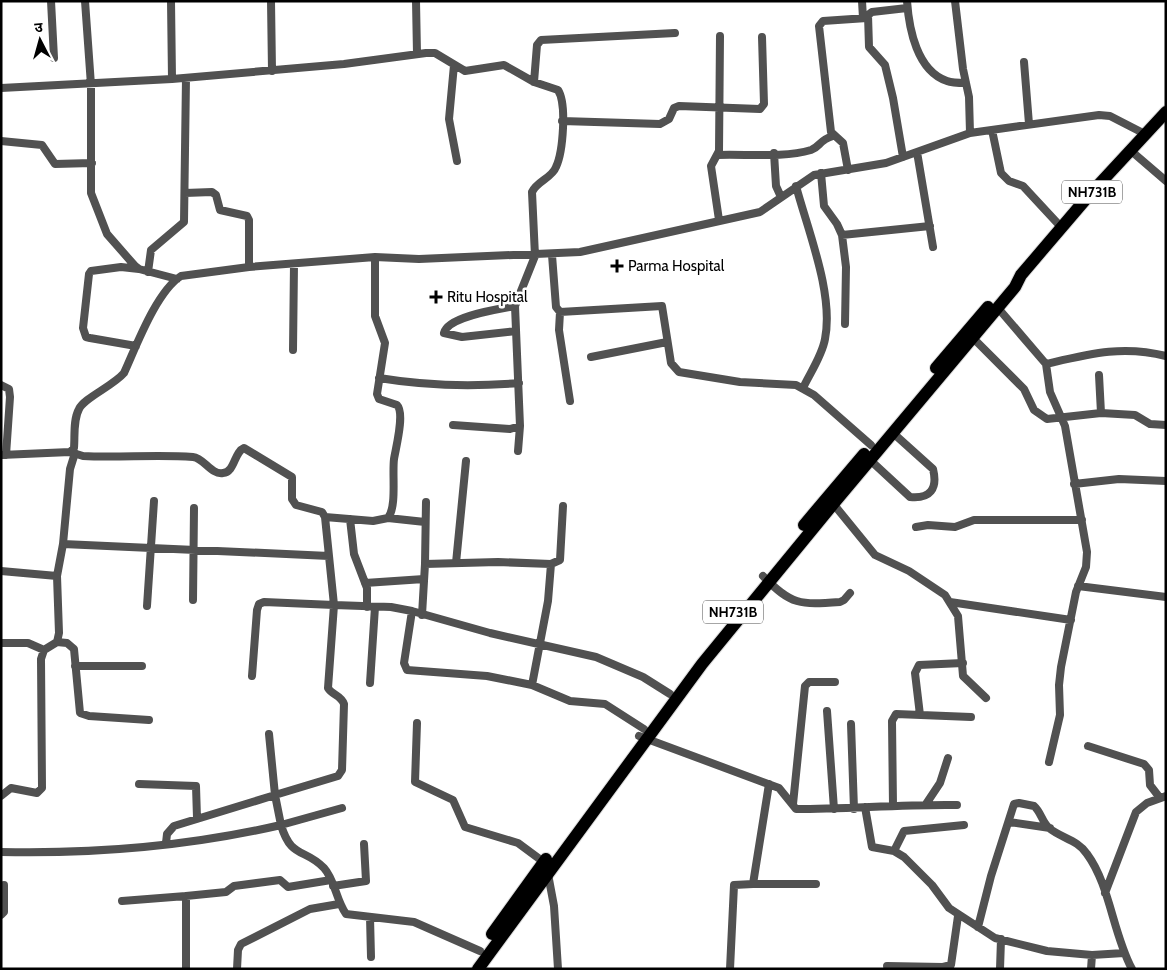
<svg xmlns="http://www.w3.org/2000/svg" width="1167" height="970" font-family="Cabin,'Noto Sans Devanagari',sans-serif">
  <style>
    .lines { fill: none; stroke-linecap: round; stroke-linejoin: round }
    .trunk-casing { stroke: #dbdbdb; stroke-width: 14 }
    .minor { stroke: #515151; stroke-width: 8 }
    .trunk { stroke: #000; stroke-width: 12 }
    .poi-dot { fill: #000; stroke: #fff; stroke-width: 2 }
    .labels { text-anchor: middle; stroke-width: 5; stroke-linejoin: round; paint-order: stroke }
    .shield { fill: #fff; stroke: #4c4c4c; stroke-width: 1 }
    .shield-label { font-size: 14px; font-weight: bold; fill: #000 }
    .poi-label { font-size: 15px; fill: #000; stroke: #fff; text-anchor: start }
  </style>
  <rect width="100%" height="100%" fill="#fff"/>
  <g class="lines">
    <g class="trunk-casing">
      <path id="trunk" d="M936 368 988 307
        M804 525 864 454
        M492 934 546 859
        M478 969 702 664 834 503 1015 287 1021 275 1091 193 1166 112"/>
    </g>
    <path class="minor" d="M51 1 54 58
      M85 1 91 85V193L107 234 135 266 139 269 177 279
      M171 1 172 79
      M271 1 272 71
      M416 1 417 54
      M862 1 863 18
      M907 1C909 29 917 71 947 81 952 83 960 83 966 83
      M955 1 963 69 969 97 970 133
      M1024 62 1029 124
      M454 65 449 119 457 161
      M534 82 537 45 541 40 675 33
      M1 88 172 79 344 64 426 53H435L465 71 504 65 534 82 558 90C567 104 563 152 556 167 552 178 537 181 532 192L535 256 515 306 520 426 510 429 453 425
      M562 121 660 124 669 119 674 108 679 106 760 109 764 104 762 37
      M992 130 1001 173 1009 181 1023 186 1061 227
      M1 141 42 145 55 164 92 163
      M1130 150 1166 181
      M917 152 933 247
      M774 153 776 186 781 197
      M718 155C747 154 784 158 811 150 820 147 819 140 833 136
      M903 157 893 98 885 65 869 47 868 15 872 12 907 8
      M848 170 843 143 831 132 819 26 823 21 867 18
      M821 173 824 206 837 224 842 235 846 267 845 324
      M796 186C808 231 834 294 825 339 822 356 810 373 803 388
      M185 193 212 192 216 195 220 210 247 216 249 220V267
      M719 220 711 166 719 151 720 36
      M842 235 930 226
      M552 255 556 307 560 312 662 306 671 363 679 372 740 382 796 385 814 395 871 445
      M148 272 151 250 184 222 186 78
      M515 306C500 309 448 316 444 333L462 337 516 331
      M998 308 1046 364 1050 392 1065 426 1087 552 1086 567 1076 592 1061 667 1059 685 1060 715 1049 762
      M560 312 559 330 570 401
      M973 338 1024 389 1034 410 1047 419 1101 413 1135 415 1150 424 1166 425
      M136 346 90 338 86 337 83 328 89 274 91 271 121 267 139 269
      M293 350 294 264
      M591 357 667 342
      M1046 364C1089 354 1122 345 1166 356
      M1099 375 1101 413
      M379 378C427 386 471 387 519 383
      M1 385 9 389 10 397 6 455
      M518 451 520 426
      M70 452 83 456C120 458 156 454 193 457 204 458 211 475 223 473 235 472 234 452 244 448L292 477V499L296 505 322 512 325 517 334 605 391 607 412 611 490 633 596 657 643 677 670 694
      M1 455 70 452 74 448C75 436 73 420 79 409 84 398 113 386 124 373 136 347 156 292 181 276L249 267 375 257 419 259 580 252 760 212 814 175 886 163 970 133 1099 115 1110 116 1145 134
      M870 460 910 497C930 499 938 489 933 469L893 433
      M1074 484 1119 479 1166 481
      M831 501 875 555 909 571 945 595 958 616 963 676 986 698
      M325 517 373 521 388 518C397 506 392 475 394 459 396 447 405 413 397 405L379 399 377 394 385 343 375 316V257
      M388 518 425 522
      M350 519 354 554 367 588V607
      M916 527 928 525 955 527 974 520H1082
      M63 544 329 556
      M456 563 466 461
      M425 564 426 502
      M551 564 560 560 563 506
      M1 571 57 576
      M763 576C791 605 800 605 840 602L844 600 850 593
      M365 583 424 579
      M1078 586 1166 597
      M193 600 194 508
      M950 602 1071 620
      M147 606 154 501
      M412 611 404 663 407 670 487 676 532 685 570 701 605 704 644 729
      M422 615 425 564 498 562 551 564 548 601 532 685
      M57 642 67 643 74 649 80 713 89 716 149 720
      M1 643H28L44 650
      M75 666H142
      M252 676 257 610 259 604 264 602 334 605 328 688C332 695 341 695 344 704L342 770 338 776 275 795 281 825 342 808
      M370 683 375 607
      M827 711 834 809
      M920 715 915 673 919 665 963 663
      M417 723 415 782 453 800 465 827 518 843 545 863
      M851 724 854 809
      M639 736 779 788 796 809C850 809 903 804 957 805
      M1088 746 1144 764 1149 770 1150 785 1160 798
      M139 784 196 786 197 818
      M1 796 11 788 37 793 42 788 41 659 44 650 57 642 59 633 57 576 63 544 70 469 75 453
      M793 804 805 686 809 682H835
      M926 804 940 783 948 758
      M893 806 892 721 896 714 971 717
      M865 807 872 847 894 851 904 857 932 885 949 908 995 938 1047 951 1092 955 1124 953
      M1009 822 1050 828
      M166 843 167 834 174 826 275 795 269 734
      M894 851 904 831 964 825
      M1 852C94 854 190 846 281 825 291 859 305 848 324 868 335 880 336 900 346 914L414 922 480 951
      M548 874 554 906 558 969
      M753 884H816
      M333 886 366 881 364 844
      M1105 893 1136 812 1147 803 1166 796
      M186 896 226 892 234 886 280 880 288 887 331 880
      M122 901 186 896V969
      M1 915 4 912V885
      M370 917 371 957
      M978 927 991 876 1014 804 1019 803 1034 806C1041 812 1042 822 1049 828 1061 838 1078 840 1087 854 1110 885 1113 934 1132 969
      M887 966 943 967 951 965 958 916
      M237 969 238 950 241 944 310 909 339 904
      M730 969 734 885 753 884 769 784
      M1000 969 1001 939
      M1091 969 1092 955"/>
    <use href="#trunk" class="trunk"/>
  </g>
  <g class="poi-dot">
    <path d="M614.5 258.5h5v5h5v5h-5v5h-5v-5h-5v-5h5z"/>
    <path d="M433.5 289.5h5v5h5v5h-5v5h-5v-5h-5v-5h5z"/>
  </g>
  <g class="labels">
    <g class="shield">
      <rect x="1062" y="180.5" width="60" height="23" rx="4"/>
      <rect x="703" y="600.5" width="60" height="23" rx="4"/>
    </g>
    <g class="shield-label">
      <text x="1092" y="197">NH731B</text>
      <text x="733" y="617">NH731B</text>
    </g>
    <g class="poi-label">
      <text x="628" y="271">Parma Hospital</text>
      <text x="447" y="302">Ritu Hospital</text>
    </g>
  </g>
  <rect width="1167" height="970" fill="none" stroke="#000000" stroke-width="5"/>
  <g transform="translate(40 40) rotate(354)" stroke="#ffffff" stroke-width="4" paint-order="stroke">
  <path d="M0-4L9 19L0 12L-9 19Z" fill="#000000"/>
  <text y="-8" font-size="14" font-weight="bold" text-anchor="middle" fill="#000000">उ</text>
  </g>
</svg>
